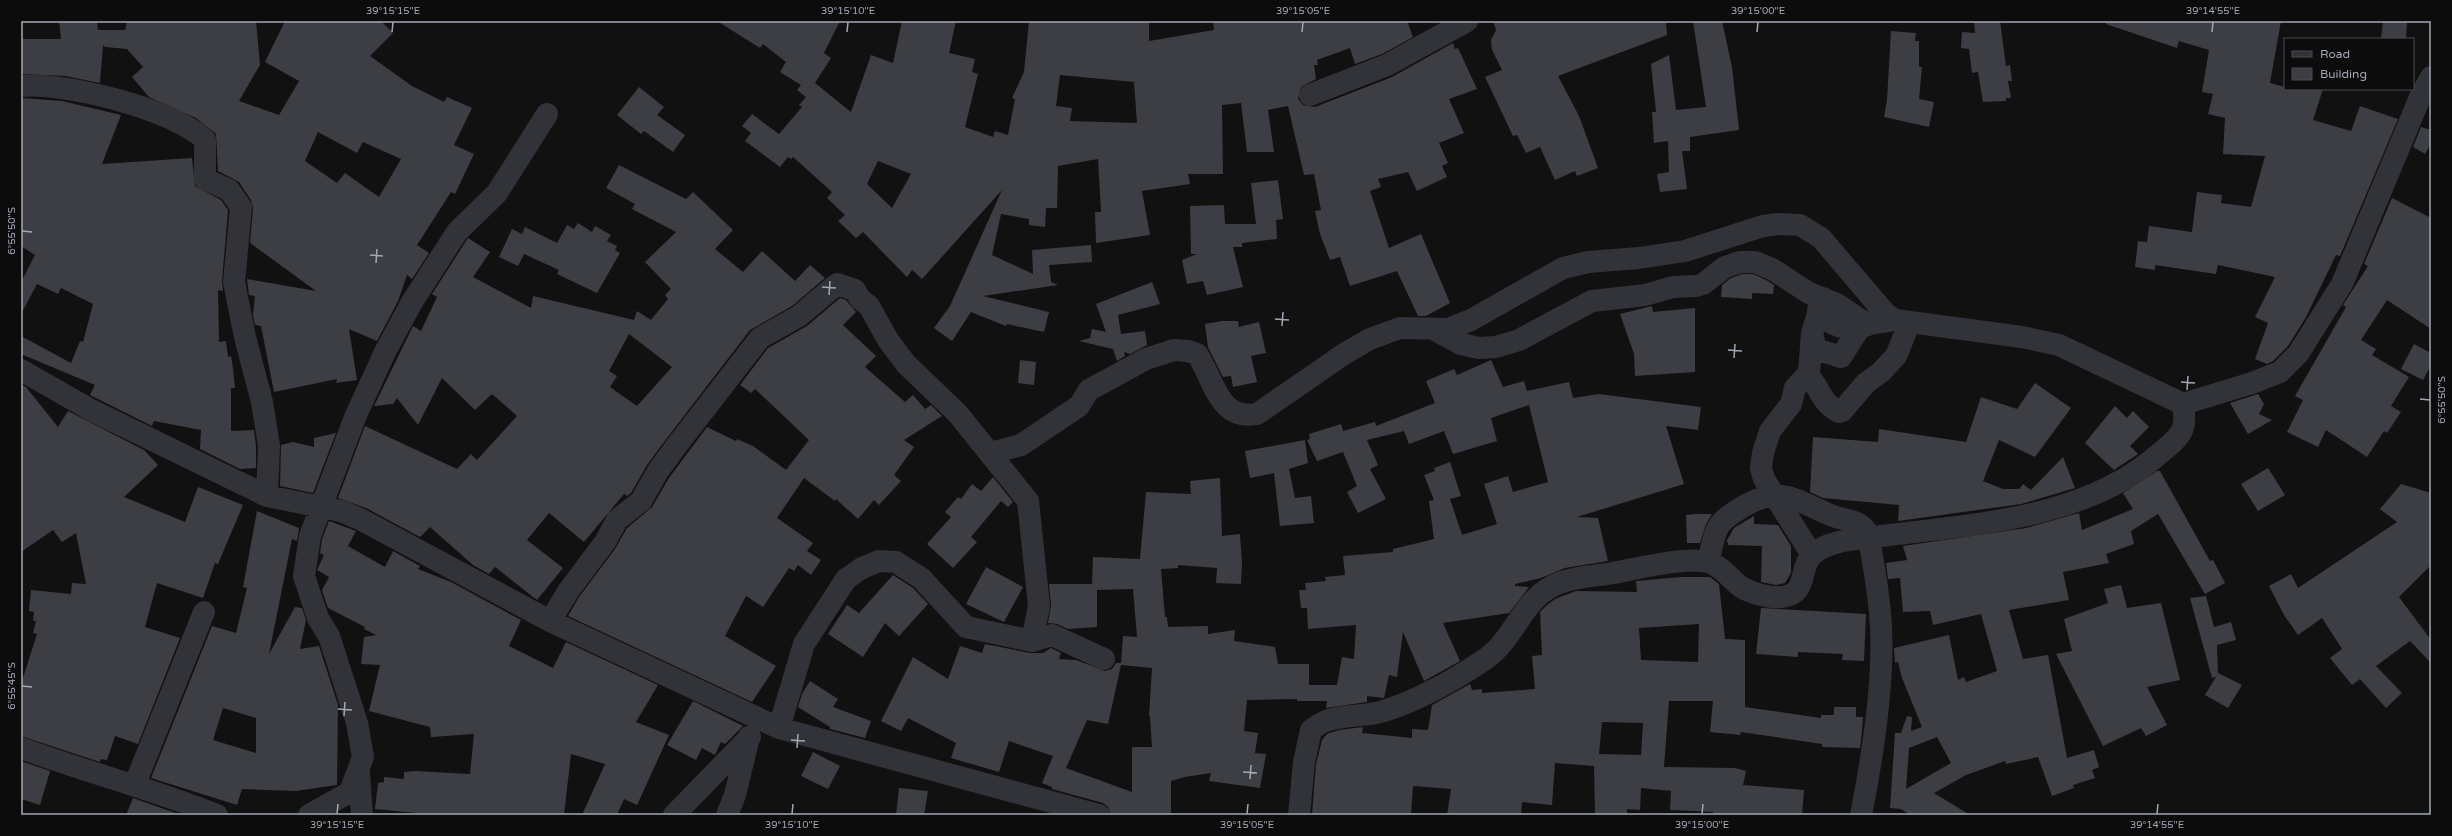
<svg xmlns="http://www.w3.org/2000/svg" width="2452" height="836" font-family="'Varela Round',sans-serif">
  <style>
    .building { fill: #3d3e43; fill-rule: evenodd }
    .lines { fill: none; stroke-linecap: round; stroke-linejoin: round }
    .minor { stroke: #323338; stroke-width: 22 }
    .ticks { fill: none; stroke: #a1a8b4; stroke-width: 1.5 }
    .neatline { fill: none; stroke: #a1a8b4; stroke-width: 1.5 }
    .ticks-label { font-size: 10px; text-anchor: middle; fill: #a1a8b4 }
  </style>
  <rect width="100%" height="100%" fill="#111112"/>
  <path class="building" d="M59 21H97L98 30H125L127 21H256L260 65 239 101 279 115 299 81 265 62 285 21H381L393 33 370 56 412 86 444 102 447 97 472 108 454 145 474 154 455 194 451 192 417 245 429 253 412 279 407 275 398 301 377 341 349 329 357 380 336 383 337 379 274 392 261 326 255 325 253 315 255 296 249 295 247 279 316 291 250 243 253 208 251 200 239 182 218 171 216 134 196 118 149 97 132 77 143 67 127 49 105 47 103 45 100 83 65 76 21 74V39H61ZM318 132 357 153 363 142 401 159 379 197 345 173 337 183 305 161Z
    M717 21H840L824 53 831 58 815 83 851 112 871 55 893 63 902 21H956L949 53 975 59 972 72 978 74 965 127 993 137 995 131 1008 135 1015 99 1012 98 1024 72 1029 21H1149V41L1214 30 1213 21H1407L1413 37 1382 54 1355 64 1350 48 1317 60 1318 65H1314L1316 79 1301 87 1298 99 1303 105 1315 107 1392 77 1453 43 1455 49 1458 48 1477 89 1449 99 1464 133 1439 143 1448 163 1442 166 1447 177 1417 191 1408 172 1378 179 1381 187 1370 191 1389 248 1421 234 1450 303 1426 316H1418L1397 271 1350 286 1340 257 1330 260 1320 234 1315 211 1321 210 1314 174 1304 175 1288 106 1268 110 1274 152H1247L1241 103 1222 105 1223 174H1188L1190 184 1142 191 1150 235 1096 243 1095 212H1101L1098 159 1058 166 1057 208H1046L1045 227 1029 225V219L1001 214 992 255 1033 274 1032 250 1091 245 1092 262 1049 265 1051 282 1058 285 983 296 1049 312 1044 332 1007 324 1006 326 971 312 952 341 934 328 950 306 1002 190 922 279 912 270 907 277 863 232 856 238 838 221 845 215 827 198 832 192 793 157 791 159 788 157 780 167 745 141 751 133 742 126 752 114 779 134 802 107 799 105 806 97 797 90 801 85 780 72 786 62 763 44 760 48ZM1060 75 1134 82 1137 123 1070 121 1072 108 1056 106ZM878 161 911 174 892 208 867 184Z
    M1493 21H1666L1667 35 1558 76 1579 116 1598 168 1577 176 1575 171 1555 180 1540 147 1526 153 1517 135 1513 136 1485 77 1502 70 1492 50 1491 40 1496 30Z
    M1693 21H1722L1732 67 1739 130 1690 137V151H1682L1687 189 1660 192 1657 174 1669 172 1668 141 1654 143 1652 112H1656L1651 64 1669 55 1676 110 1706 107Z
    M1974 21H2000L2006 66 2010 65 2012 81H2008L2011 98H2006V101L1983 102 1978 72 1972 73 1969 49 1961 48 1962 32 1975 33Z
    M2106 21H2281L2270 83 2285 87V89H2323L2313 120 2351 131 2360 106 2398 119 2340 256 2336 255 2306 317 2288 346 2273 361 2267 364 2255 359 2268 323 2255 317 2275 277 2218 265 2216 274 2155 265V270L2135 267 2138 241 2147 242 2149 226 2192 232 2197 192 2222 195 2221 203 2251 207 2265 156 2223 154 2225 118 2208 114 2213 94 2202 92 2209 50 2179 41 2177 48 2106 24Z
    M2383 21H2407L2406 39H2381Z
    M1891 31 1916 33 1915 41H1919V67H1922L1919 99 1934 102 1929 127 1884 117 1887 100Z
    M639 87 664 107 657 115 685 135 673 152 644 131 641 134 617 115Z
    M21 98 62 101 121 115 102 164 192 158 195 186 221 200 228 210 222 281 223 291 218 290 219 342 226 341 228 357 231 356 233 369 235 388H231V431L254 430 256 447V468L240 469 200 449 201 430 154 421 152 426 90 395 95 385 21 354V336L71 363 80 341 83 342 93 304 61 288 58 294 37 284 21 314V282L35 255 21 246Z
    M2421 127 2431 130V143L2425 154 2413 147Z
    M619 165 686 199 693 192 733 230 715 249 743 272 762 251 795 281 810 265 825 278 792 306 750 330 667 438 647 465 631 493 627 496 624 494 584 542 549 513 527 540 563 568 537 600 495 567 489 574 473 565 430 527 420 537 366 508 338 498 365 426 457 469 471 454 477 460 517 416 492 394 475 410 442 378 418 425 397 398 393 404 374 406 413 326 421 331 437 297 432 294 468 238 490 252 473 277 531 308 533 296 634 320 637 311 651 320 668 299 665 295 671 289 645 262 676 232 632 209 635 204 606 188ZM629 334 672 367 637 406 610 387 617 376 609 371Z
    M1278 180 1283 219 1276 220 1277 239 1242 243V247H1233L1243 287 1207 295 1203 281 1187 284 1182 260 1197 254H1191L1190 206 1224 205 1225 224H1256L1251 183Z
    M2392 198 2431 218V329L2387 300 2361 340 2376 349 2372 355 2409 377 2391 406 2401 412 2387 433 2384 431 2367 457 2326 430 2318 447 2287 432 2303 400 2295 396 2346 307 2343 305 2368 266 2364 264Z
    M578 223 592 232 595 226 611 235 607 241 617 246 615 250 620 253 597 293 557 274 559 270 524 254 518 266 499 257 512 229 522 234 525 227 557 243 567 225 574 229Z
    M1742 274H1753L1766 280 1774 285 1773 294 1752 293V299L1721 297 1722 285 1731 278Z
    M1152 282 1160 304 1118 315 1121 334 1145 331 1147 345 1130 354 1124 352 1125 356 1117 361 1113 349 1079 341 1090 338 1092 329 1106 332 1096 304Z
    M840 298 846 300 856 312 843 325 876 356 865 367 905 402 913 395 925 409 931 405 942 416 904 440 914 447 894 475 901 481 879 505 874 500 858 519 836 499 835 501 804 478 777 518 813 543 807 551 821 560 811 575 798 565 794 571 789 568 763 607 746 596 725 636 776 666 752 702 568 616 579 597 615 549 627 528 652 507 669 478 707 427 736 441 737 439 753 446 786 470 809 440 755 389 751 393 740 385 768 348 807 326Z
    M1652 306 1653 312 1695 308V372L1635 376 1634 354 1620 314Z
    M1222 321H1238L1239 327 1259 322 1266 353 1251 356 1257 382 1233 387 1231 376 1223 377 1208 347 1205 324Z
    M2414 344 2431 353V365L2423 380 2401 369Z
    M1020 360 1036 362 1034 385 1018 383Z
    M1491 360 1503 387 1524 381 1527 391 1569 382 1573 398 1599 394 1701 407 1698 430 1666 426 1684 484 1577 517 1598 518 1608 561 1565 568 1541 578 1515 584V586L1529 587 1509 613 1443 623 1460 661 1424 681 1403 632 1397 677 1389 675 1384 698 1367 696V702L1326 708 1327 701H1297V699L1247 700 1244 731 1258 733 1255 753 1266 754 1260 788 1209 781 1211 773 1185 777 1171 781V815H1111L1108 807 1103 803 1052 789V787L1042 783 1053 756 1009 741 999 772 951 758 956 743 908 718 901 731 881 721 913 657 948 679 960 646 982 653 985 644 1030 653H1043L1051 648 1061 653 1059 659 1076 660 1105 671 1112 669 1116 663H1121L1123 636 1137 637 1133 589 1097 590V627L1068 629 1057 624 1048 623 1051 605 1049 584H1092L1093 557 1140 559 1146 492 1191 494 1190 481 1220 478 1222 536 1240 534 1242 564 1241 584 1216 583 1217 568 1178 565V568L1161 569 1165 617H1167L1168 627 1208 626V634L1235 630 1234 641 1275 647 1278 664H1309V685H1337L1342 657 1354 659 1356 625 1308 629 1307 608H1301L1299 590H1306L1305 583 1326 581 1325 577 1345 575 1343 556 1393 552V549L1434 539 1429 501 1434 500 1424 475 1435 471 1434 468 1450 462 1461 496 1450 499 1462 535 1497 524 1484 484 1508 476 1513 492 1548 482 1529 405 1491 418 1497 441 1453 454 1444 431 1409 444 1404 431 1367 440 1378 465 1370 469 1386 499 1358 513 1347 492 1357 486 1343 452 1317 461 1307 440 1310 439 1309 434 1341 424 1343 431 1375 422 1376 426 1435 403 1426 381 1454 369 1457 375ZM1121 665 1152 668 1149 716H1150L1152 747H1132V792L1066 768 1087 720 1108 724Z
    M2035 383 2071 408 2035 457 1999 440 1983 481 2003 489H2019L2023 484 2031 490 2063 457 2075 488 2021 504 1898 521 1899 505 1823 498 1810 492 1813 437 1878 442 1879 429 1966 442 1981 397 2017 409Z
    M21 384 26 387 58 427 68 411 144 450 158 465 124 497 185 522 198 487 243 505 218 564 215 563 203 598 157 583 145 627 180 638 138 744 115 736 107 760 101 759 100 762 21 736V684L37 634 33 633 36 621H33L34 612 29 611 31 590 71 594 72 583 86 584 76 533 62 542 53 530 21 552Z
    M2258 394 2264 404 2259 414 2272 420 2248 434 2230 403Z
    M2115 406 2127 418 2133 411 2149 427 2130 446 2138 454 2114 470 2085 443Z
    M336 433 313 493 280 486 281 445 293 442 314 447V438Z
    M1305 440 1308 463 1289 469 1295 498 1311 496 1314 523 1280 526 1274 473 1250 478 1245 451Z
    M2268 468 2285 495 2258 511 2241 484Z
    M2157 471H2160L2210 561 2213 560 2225 583 2205 594 2158 514 2131 531 2134 544 2106 554 2109 563 2063 572 2069 600 2009 610 2023 659 2048 655 2067 758 2094 750 2099 767 2092 770 2095 778 2073 785 2074 788 2052 796 2038 757 2006 764 2005 761 1966 775 1934 793 1970 815H1910L1901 809 1890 808 1895 733H1901L1907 716 1912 717 1911 731 1922 727 1902 678 1898 662 1895 663 1894 648 1949 635 1958 680 1964 677 1966 682 1997 671 1981 614 1933 625 1930 611 1903 612 1900 578 1888 579 1886 563 1907 560 1903 546 2026 528 2079 513 2082 530 2133 509 2123 493ZM1937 737 1951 763 1906 789 1909 748Z
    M993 477 1013 502 1008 507 1001 501 971 537 977 542 953 568 927 544 951 517 945 512 958 497 961 499 972 484 981 491Z
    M2401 484 2431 493V565L2399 597 2431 640V663L2410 641 2376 666 2402 693 2386 708 2360 679 2352 685 2330 658 2342 649 2322 618 2298 635 2284 615 2269 586 2291 574 2298 588 2397 522 2380 509Z
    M257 511 299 528 297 541 292 539 269 654 295 607 302 608 306 620 300 649 319 646 338 705 337 785 296 791 242 789 237 805 151 778 212 626 236 633 247 588 243 587ZM223 708 256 718V753L213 740Z
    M1696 514H1712L1706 524 1700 543H1687L1686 515Z
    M1754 516V524L1778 525 1791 546V573L1785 583 1776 585 1761 582 1762 546 1728 545V542H1726L1734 528Z
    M329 521 356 531 348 546 385 567 393 551 420 566 418 569 451 582 521 620 509 646 553 668 566 642 658 685 636 722 669 735 637 805 624 799 617 815H582L605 764 571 754 564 815H416V813L375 809 378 783 384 782V777L404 779V772L415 771 470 774 474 734 431 737 430 727 369 711 380 665 361 664 364 637 376 635 364 629 365 627 328 608 322 590 329 577 317 570 324 555 320 553 322 539Z
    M986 567 1023 587 1004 622 966 604Z
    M893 575 913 588 928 604 899 636 885 623 863 657 828 634 847 605 859 613Z
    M1681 577H1710L1719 584 1725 639 1745 640V707L1821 718V715H1834V707H1856V717H1863L1862 731 1860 748 1822 747V744L1741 732 1740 735 1710 732 1713 701H1669L1664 767 1735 768 1746 771 1743 785 1804 790 1802 815H1726L1713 814V812L1670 810 1671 791 1641 788 1640 810 1627 809V815H1595L1594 766 1555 763 1552 805 1522 802 1521 815H1447L1451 789 1413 786 1411 815H1312L1316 764 1322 740 1327 734 1339 730 1363 727 1362 733 1412 738V729L1428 730 1432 705 1470 684 1472 690 1482 689V693L1535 689 1532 656 1542 655 1540 612 1546 606 1555 599 1576 591 1637 592 1636 581ZM1699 624 1698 662 1641 660 1639 628ZM1602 722 1643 723 1641 755 1599 754Z
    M2121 585 2127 608 2161 603 2180 680 2147 687 2167 725 2146 736 2141 728 2103 746 2056 654 2072 651 2064 619 2108 603 2104 589Z
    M2206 596 2214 627 2231 622 2236 640 2217 645 2218 673 2242 685 2228 708 2205 695 2216 677 2212 678 2190 598Z
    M1761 608 1866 614 1864 661 1842 660 1843 654 1798 652V657L1756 654Z
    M810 681 838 699 833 707 871 721 865 738 830 729V727L798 707 802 694Z
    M693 701 743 726 725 744 721 742 715 755 702 748 696 760 667 745Z
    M813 752 840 766 828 789 801 776Z
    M21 761 50 771 40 805 21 799Z
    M899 788 928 791 924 815H896Z
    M133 798 164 809 182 815H126Z"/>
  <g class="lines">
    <path class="minor" d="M21 86C64 82 174 109 205 140V179L229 190 241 207 234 282 245 337 262 402 269 446 267 496
      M1310 95 1387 65 1467 21
      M1818 310C1828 327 1852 333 1870 324
      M1435 330 1461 344 1479 348 1496 347 1519 340 1592 301 1645 295 1673 287 1696 286 1703 284 1725 267 1740 262H1755L1772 269 1809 293 1837 304 1859 319 1870 324 1895 320
      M1812 333 1816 349 1841 357 1860 327
      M21 370 91 410 267 496 341 511 360 519 550 621 779 728 1099 815
      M1808 376C1820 385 1818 401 1839 412L1842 411 1866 383 1881 372 1896 356 1909 324
      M2183 404 2252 383 2280 372 2298 354 2342 284 2421 95 2431 77
      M991 453 1021 445 1079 406 1089 390 1146 359 1174 350 1188 351 1197 354C1214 379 1218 421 1257 414L1344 354 1370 339 1400 328 1448 329 1471 320 1563 268 1588 262 1639 258 1685 251 1763 226 1779 224 1800 225 1821 238 1885 313 1895 320 2022 337 2059 345 2183 404C2188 433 2179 437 2159 454 2083 521 1970 524 1874 537 1855 539 1825 541 1811 556 1798 571 1809 595 1780 597 1768 598 1751 593 1741 587 1730 579 1722 566 1708 562 1685 556 1632 570 1607 574 1592 576 1577 577 1562 582 1522 595 1517 638 1484 660 1454 680 1419 700 1384 711 1366 717 1347 714 1329 720 1323 721 1317 726 1311 730L1304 762 1299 815
      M1812 555 1764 479 1761 468 1763 453 1770 431 1791 404 1795 388 1809 373 1812 333 1823 298
      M1708 562C1717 528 1712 525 1744 506 1782 484 1798 502 1833 516 1849 522 1864 519 1869 538 1873 563 1878 588 1880 613 1886 674 1873 754 1861 815
      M550 621 569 590 605 542 617 520 641 501 658 471 677 445 760 338 799 316 837 284 855 290 860 299 869 306 888 340 906 364 958 414 1028 501 1039 606 1032 641
      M779 728 804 644 846 579 862 568 879 561 896 562 921 578 966 627 1032 641 1052 635 1104 659
      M21 748C86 772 153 789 217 815
      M359 773 362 815
      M135 784 204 612
      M309 815 350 792 363 757 357 723 329 636 318 618 304 576 310 536 356 415 385 352 412 302 457 232 497 193 547 114
      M674 815 750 737
      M727 815 735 795 749 737"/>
  </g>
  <path class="ticks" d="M392 32 393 22M847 32 848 22M1302 32 1303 22M1757 32 1758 22M2212 32 2213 22M22 231 32 232M370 255 383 256M376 263 377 249M822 287 836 288M829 295 830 281M1275 319 1289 320M1282 326 1283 312M1728 350 1742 351M1734 358 1735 344M2181 382 2195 383M2187 390 2188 376M2420 399 2430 400M22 686 32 687M338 709 352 710M344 716 345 702M791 740 805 741M797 748 798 734M1243 772 1257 773M1250 779 1251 765M337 814 338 804M792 814 793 804M1247 814 1248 804M1702 814 1703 804M2157 814 2158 804"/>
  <rect width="2452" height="836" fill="none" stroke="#0c0c0d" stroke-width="44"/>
  <rect x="2284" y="38" width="130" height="52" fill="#0c0c0d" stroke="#484a50"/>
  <rect x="2292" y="51" width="20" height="6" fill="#323338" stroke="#484a50"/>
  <text x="2320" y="58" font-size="12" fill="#a1a8b4">Road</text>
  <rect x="2292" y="68" width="20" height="12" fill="#3d3e43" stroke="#484a50"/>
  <text x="2320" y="78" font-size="12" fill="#a1a8b4">Building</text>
  <rect x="22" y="22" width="2408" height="792" class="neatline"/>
  <g class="ticks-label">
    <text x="393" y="14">39°15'15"E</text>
    <text x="848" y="14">39°15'10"E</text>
    <text x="1303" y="14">39°15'05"E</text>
    <text x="1758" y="14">39°15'00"E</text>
    <text x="2213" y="14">39°14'55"E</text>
    <text transform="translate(11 231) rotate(-90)" y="4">6°55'50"S</text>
    <text transform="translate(2441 400) rotate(-90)" y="4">6°55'50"S</text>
    <text transform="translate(11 686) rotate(-90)" y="4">6°55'45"S</text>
    <text x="337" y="828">39°15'15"E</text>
    <text x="792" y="828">39°15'10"E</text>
    <text x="1247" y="828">39°15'05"E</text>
    <text x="1702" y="828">39°15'00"E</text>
    <text x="2157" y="828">39°14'55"E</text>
  </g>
</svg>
